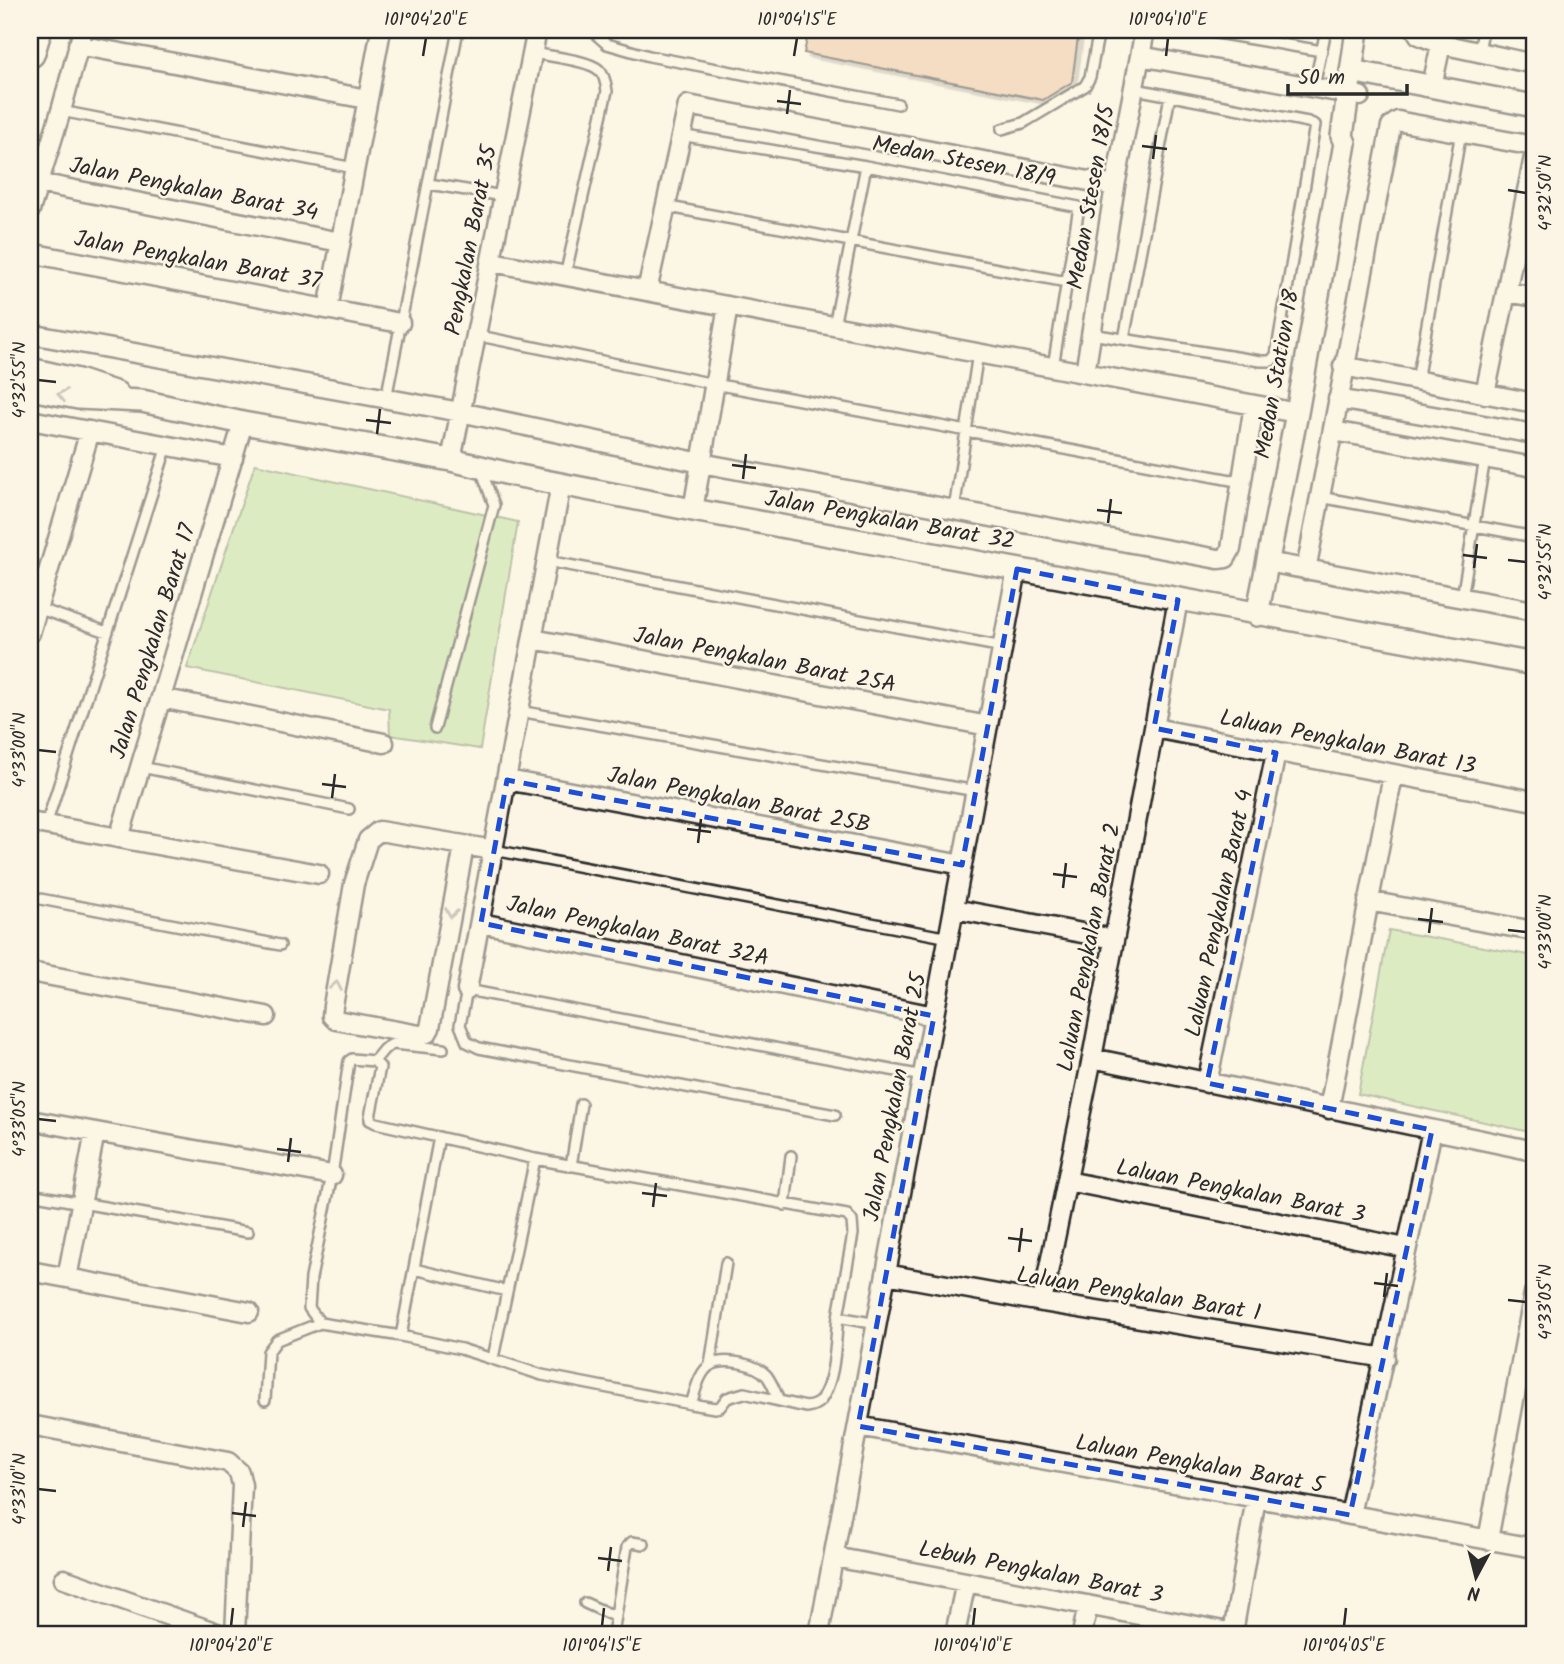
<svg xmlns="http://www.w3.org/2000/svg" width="1564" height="1664" font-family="Kalam,sans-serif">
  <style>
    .green { fill: #b8de98; stroke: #728462; stroke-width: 2 }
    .building { fill: #eabf9a; stroke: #2b2b2b; stroke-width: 2; filter: url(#shadow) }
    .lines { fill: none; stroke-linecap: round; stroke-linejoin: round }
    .service-casing { stroke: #2b2b2b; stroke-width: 14 }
    .minor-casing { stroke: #2b2b2b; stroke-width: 23 }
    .tertiary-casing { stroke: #2b2b2b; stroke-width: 26 }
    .primary-casing { stroke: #2b2b2b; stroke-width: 33 }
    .service { stroke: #fcf5e5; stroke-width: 9 }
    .minor { stroke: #fcf5e5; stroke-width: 18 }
    .tertiary { stroke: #fcf5e5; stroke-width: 21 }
    .primary { stroke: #fcf5e5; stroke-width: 28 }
    .oneway { stroke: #949088 }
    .marked { fill: none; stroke: #1d4ed8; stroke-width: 5; stroke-dasharray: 14 9; stroke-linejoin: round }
    .ticks { fill: none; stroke: #2b2b2b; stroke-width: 2.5 }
    .labels { text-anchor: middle; stroke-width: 5; stroke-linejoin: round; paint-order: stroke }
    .street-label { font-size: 23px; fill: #2b2b2b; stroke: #fcf5e5 }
    .neatline { fill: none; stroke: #2b2b2b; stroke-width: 2.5 }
    .ticks-label { font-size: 18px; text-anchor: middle; fill: #2b2b2b }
  </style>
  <defs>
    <filter id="shadow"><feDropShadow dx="4.5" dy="4.5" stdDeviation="0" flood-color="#0004"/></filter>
  </defs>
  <rect width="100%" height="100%" fill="#fcf5e5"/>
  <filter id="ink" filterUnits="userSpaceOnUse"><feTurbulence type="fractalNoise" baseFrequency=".0143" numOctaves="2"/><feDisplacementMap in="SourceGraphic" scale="14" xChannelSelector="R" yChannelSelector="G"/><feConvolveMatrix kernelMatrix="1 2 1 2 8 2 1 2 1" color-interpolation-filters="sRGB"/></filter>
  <g filter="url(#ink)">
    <path class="green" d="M255 464 518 522 480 749 390 735 389 709 187 668Z
      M1389 930 1534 956V1133L1358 1094Z"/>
    <path class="building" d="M809 30H1079L1072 82 1043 100 804 53Z"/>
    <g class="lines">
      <g class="service-casing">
        <path id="service" d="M591 30 607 44 649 56 898 104
          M1199 30 1322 51
          M1479 52 1483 30
          M533 53C547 56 589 60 599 70 604 74 606 84 607 91L565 276
          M1314 86 1326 30
          M61 111 354 168
          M1002 129 1023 123 1085 86 1090 77 1099 30
          M680 135 866 166 1079 207 1053 367
          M429 184 503 196
          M664 206 1067 282
          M834 326 866 166
          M1091 334 1261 361H1271L1276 355 1315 125 1308 122 1135 89
          M475 335 714 384 1242 482
          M1124 339 1170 96
          M1417 381 1461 132
          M386 399 458 30
          M1320 497 1534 537
          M954 510 978 353
          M547 561 1003 647
          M1462 598 1485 458
          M37 608 107 632
          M519 711 976 791
          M435 728 494 505 481 469
          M141 767 349 809
          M46 825 167 446
          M494 850 949 938
          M30 897 280 945
          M374 1061 384 1049 393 1044 443 1049
          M835 1115 479 1048 467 1042 460 1025 467 990 923 1076
          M571 1166 581 1104
          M30 1194 248 1232
          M785 1205 791 1156
          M414 1269 507 1291
          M838 1317C835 1342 836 1378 821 1400 817 1405 812 1406 806 1407L744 1393 727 1398 720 1407 715 1408 691 1404 542 1375 461 1349 401 1336 320 1323 309 1308 311 1278 332 1175 349 1061 352 1059 374 1061 380 1067 370 1117V1120L376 1123 535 1159 847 1215 852 1221 853 1234 838 1317 877 1324
          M401 1336 439 1137
          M493 1358 535 1159
          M710 1365 726 1263
          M265 1400 268 1352 277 1340 320 1323
          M691 1404C695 1393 699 1371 711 1365 725 1357 757 1364 767 1376 772 1383 776 1393 779 1401
          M585 1603 616 1617
          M613 1634 627 1547 632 1542 644 1544"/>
      </g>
      <g class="minor-casing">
        <path id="minor" d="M1416 30 1419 35 1441 44 1534 64
          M78 45 367 99
          M1140 56 1360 96
          M1432 86 1441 44
          M39 183 340 242
          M30 210 61 111 83 30
          M30 253 400 323
          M492 262 1297 413
          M647 291 688 105 1115 186
          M1508 292 1534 297
          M328 309 381 30
          M30 334 460 412 701 463 1218 559 1226 558 1231 549 1254 405
          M1343 366 1534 403
          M1085 373 1115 186 1145 30
          M1485 394 1534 157
          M1338 399 1534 434
          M30 420 233 458
          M1333 431 1534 467
          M451 460 537 30
          M693 510 728 306
          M1267 562 1534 611
          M1306 570 1391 126 1398 121 1402 122 1534 146
          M30 633 90 431
          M533 639 988 726
          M161 698 384 743
          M1154 728 1534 801
          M507 780 962 865
          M30 822 319 874
          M119 838 243 423
          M464 846 430 1028 427 1033 420 1035 336 1020 332 1016 333 1006 354 884 368 840 379 831 494 850
          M1368 901 1534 931
          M954 909 1114 939
          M481 923 934 1016
          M30 972 266 1016
          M467 990 561 484
          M1092 1058 1534 1151
          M1207 1083 1276 753
          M1329 1109 1393 775
          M30 1120 332 1175
          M1067 1181 1406 1248
          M30 1271 249 1312
          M886 1274 1042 1302 1385 1358
          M67 1278 95 1132
          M1042 1302 1092 1058 1178 600
          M30 1425 228 1462 239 1472 242 1485 235 1634
          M858 1426 1534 1548
          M1350 1515 1432 1130
          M1488 1540 1534 1293
          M834 1557 1239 1634
          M64 1579 220 1634
          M1233 1633 1256 1498
          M819 1634 1017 569
          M955 1634 966 1582
          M1082 1634 1088 1605"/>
      </g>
      <g class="tertiary-casing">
        <path id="tertiary" d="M1351 71 1534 106
          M30 369 78 380 117 393
          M30 389 78 398 142 401 243 423 451 460 514 475 693 510 1534 664
          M1257 615 1297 413 1345 143 1342 136 1357 30"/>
      </g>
      <g class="primary-casing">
        <path id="primary" d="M30 53 37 30"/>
      </g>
      <use href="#service" class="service"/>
      <use href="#minor" class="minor"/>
      <use href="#tertiary" class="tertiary"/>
      <use href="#primary" class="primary"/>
    </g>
    <defs><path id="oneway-chevron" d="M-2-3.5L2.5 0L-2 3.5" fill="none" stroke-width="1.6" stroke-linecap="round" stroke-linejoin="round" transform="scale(1.75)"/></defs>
    <g class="oneway">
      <use href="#oneway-chevron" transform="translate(62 395) rotate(-169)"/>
      <use href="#oneway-chevron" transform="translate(451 913) rotate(100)"/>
      <use href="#oneway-chevron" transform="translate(336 986) rotate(-80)"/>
    </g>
  </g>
  <path d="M0 0H1564V1664H0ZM1017 569 1178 600 1154 728 1276 753 1207 1083 1432 1130 1350 1515 858 1426 934 1016 481 923 507 780 962 865Z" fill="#fcf5e5" fill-opacity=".55" fill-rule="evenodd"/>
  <path class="marked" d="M1017 569 1178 600 1154 728 1276 753 1207 1083 1432 1130 1350 1515 858 1426 934 1016 481 923 507 780 962 865Z"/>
  <path class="ticks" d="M423 56 426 38M794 56 797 38M1166 56 1168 38M777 101 801 104M787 114 790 90M1142 146 1167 149M1153 159 1156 135M1508 190 1526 193M38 380 56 382M366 420 391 423M377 434 380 409M732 465 756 468M743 479 746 454M1097 510 1122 513M1108 523 1111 499M1463 555 1487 558M1508 560 1526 562M1474 568 1477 544M38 750 56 752M322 784 346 787M332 798 335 774M687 829 711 832M698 843 701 819M1053 874 1077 877M1063 888 1066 863M1418 919 1443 922M1508 930 1526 932M1429 933 1432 908M38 1119 56 1121M277 1149 301 1152M288 1162 291 1138M642 1193 667 1196M653 1207 656 1183M1008 1238 1032 1241M1019 1252 1022 1228M1374 1283 1398 1286M1384 1297 1387 1273M1508 1300 1526 1302M38 1489 56 1491M232 1513 256 1516M243 1527 246 1502M598 1558 622 1561M608 1571 611 1547M231 1626 233 1608M602 1626 604 1608M973 1626 975 1608M1344 1626 1346 1608"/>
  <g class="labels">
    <g class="street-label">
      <text transform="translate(964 160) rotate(11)" y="8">Medan Stesen 18/9</text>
      <text transform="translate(194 188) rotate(11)" y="8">Jalan Pengkalan Barat 34</text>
      <text transform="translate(1090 197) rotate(-80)" y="8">Medan Stesen 18/5</text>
      <text transform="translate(470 240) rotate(-79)" y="8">Pengkalan Barat 35</text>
      <text transform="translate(198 259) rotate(10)" y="8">Jalan Pengkalan Barat 37</text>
      <text transform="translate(1276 374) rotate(-80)" y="8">Medan Station 18</text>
      <text transform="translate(890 519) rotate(10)" y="8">Jalan Pengkalan Barat 32</text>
      <text transform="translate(152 641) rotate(-73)" y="8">Jalan Pengkalan Barat 17</text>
      <text transform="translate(765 659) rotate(11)" y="8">Jalan Pengkalan Barat 25A</text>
      <text transform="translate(1348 741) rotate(11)" y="8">Laluan Pengkalan Barat 13</text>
      <text transform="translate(739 799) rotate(11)" y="8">Jalan Pengkalan Barat 25B</text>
      <text transform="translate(1218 913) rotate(-78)" y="8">Laluan Pengkalan Barat 4</text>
      <text transform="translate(638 930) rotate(12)" y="8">Jalan Pengkalan Barat 32A</text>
      <text transform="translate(1088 947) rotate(-79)" y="8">Laluan Pengkalan Barat 2</text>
      <text transform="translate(894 1097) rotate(-79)" y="8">Jalan Pengkalan Barat 25</text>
      <text transform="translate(1241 1190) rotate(11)" y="8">Laluan Pengkalan Barat 3</text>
      <text transform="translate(1139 1293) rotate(9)" y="8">Laluan Pengkalan Barat 1</text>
      <text transform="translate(1200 1463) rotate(10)" y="8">Laluan Pengkalan Barat 5</text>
      <text transform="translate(1041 1571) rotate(11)" y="8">Lebuh Pengkalan Barat 3</text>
    </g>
  </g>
  <rect width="1564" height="1664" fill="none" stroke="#fcf5e5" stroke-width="77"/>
  <g transform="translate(1476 1577) rotate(187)" stroke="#fcf5e5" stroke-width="5" paint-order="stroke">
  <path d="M0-5L12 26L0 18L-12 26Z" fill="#2b2b2b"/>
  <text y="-10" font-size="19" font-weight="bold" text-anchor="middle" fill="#2b2b2b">N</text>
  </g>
  <path d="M1288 84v10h119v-10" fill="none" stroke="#2b2b2b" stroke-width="3.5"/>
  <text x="1298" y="84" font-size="21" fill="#2b2b2b" stroke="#fcf5e5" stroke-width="5" paint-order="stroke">50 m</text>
  <rect x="38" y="38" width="1488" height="1588" class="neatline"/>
  <g class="ticks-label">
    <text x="426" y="25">101°04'20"E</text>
    <text x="797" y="25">101°04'15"E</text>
    <text x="1168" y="25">101°04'10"E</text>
    <text transform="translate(1545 193) rotate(-90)" y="6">4°32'50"N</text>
    <text transform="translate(19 380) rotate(-90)" y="6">4°32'55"N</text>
    <text transform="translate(1545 562) rotate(-90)" y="6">4°32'55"N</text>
    <text transform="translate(19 750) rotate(-90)" y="6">4°33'00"N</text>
    <text transform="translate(1545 932) rotate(-90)" y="6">4°33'00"N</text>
    <text transform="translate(19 1119) rotate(-90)" y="6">4°33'05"N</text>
    <text transform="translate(1545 1302) rotate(-90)" y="6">4°33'05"N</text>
    <text transform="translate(19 1489) rotate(-90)" y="6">4°33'10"N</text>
    <text x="231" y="1651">101°04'20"E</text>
    <text x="602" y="1651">101°04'15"E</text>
    <text x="973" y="1651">101°04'10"E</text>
    <text x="1344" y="1651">101°04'05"E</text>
  </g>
</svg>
